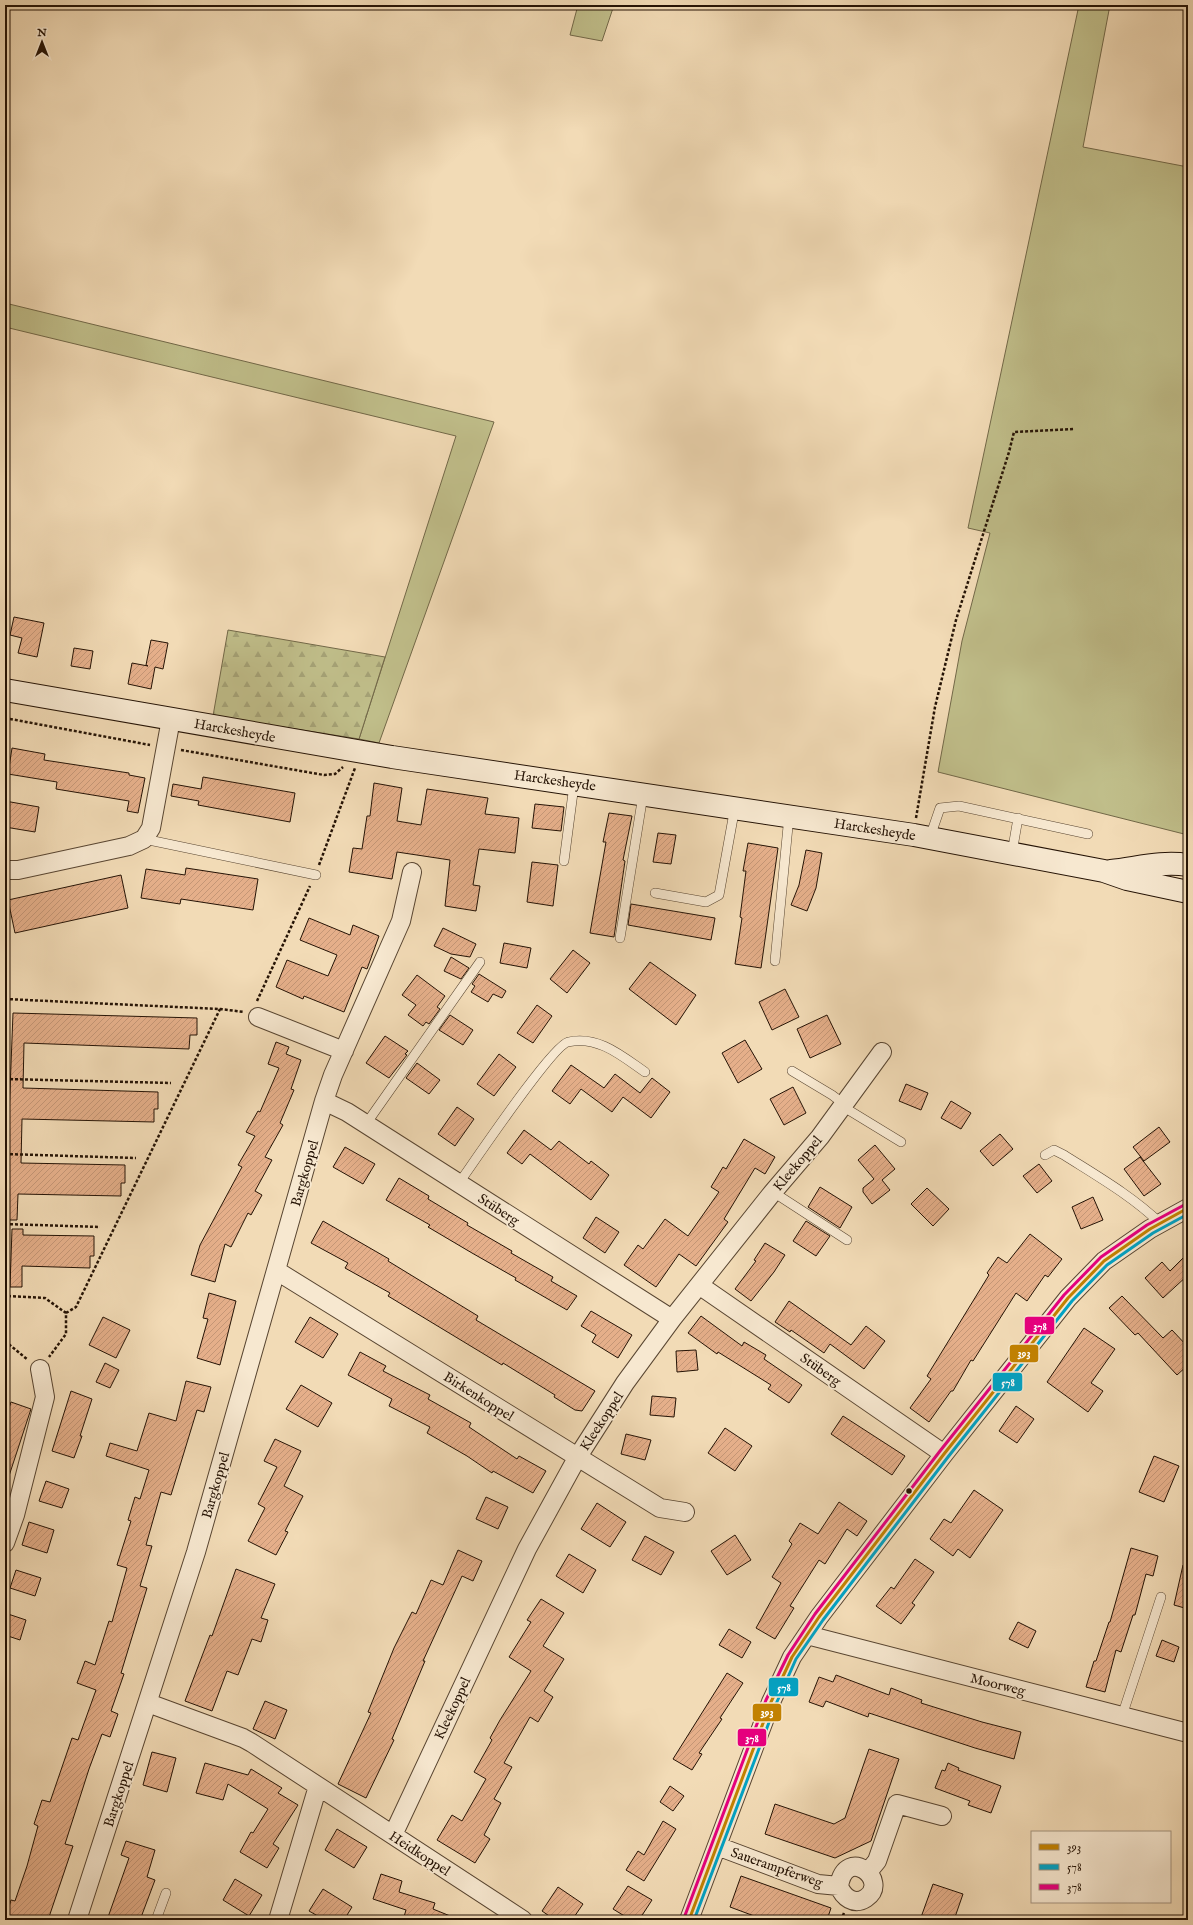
<svg xmlns="http://www.w3.org/2000/svg" width="1193" height="1925" font-family="'IM FELL English',serif">
  <style>
    .green { fill: #c0be8a; stroke: #726848 }
    .forest { fill: url(#forest-firs); stroke: #726848 }
    .building { fill: url(#building-hatch); stroke: #251305 }
    .lines { fill: none; stroke-linecap: round; stroke-linejoin: round }
    .service-casing { stroke: #584531; stroke-width: 10 }
    .minor-casing { stroke: #584531; stroke-width: 20 }
    .secondary-casing { stroke: #251305; stroke-width: 24 }
    .path { stroke: #251305; stroke-width: 2.5; stroke-dasharray: 3 2; stroke-linecap: butt }
    .service { stroke: #f7e8d0; stroke-width: 9 }
    .minor { stroke: #f7e8d0; stroke-width: 18 }
    .secondary { stroke: #f7e8d0; stroke-width: 22 }
    .bus-1-casing { stroke: #f7e8d0; stroke-width: 6 }
    .bus-2-casing { stroke: #f7e8d0; stroke-width: 6 }
    .bus-3-casing { stroke: #f7e8d0; stroke-width: 6 }
    .bus-1 { stroke: #c28101; stroke-width: 3 }
    .bus-2 { stroke: #02a2c4; stroke-width: 3 }
    .bus-3 { stroke: #e5007d; stroke-width: 3 }
    .bus-dot { fill: #251305; stroke: #f7e8d0; stroke-width: 1.5 }
    .labels { text-anchor: middle; stroke-width: 3.5; stroke-linejoin: round; paint-order: stroke }
    .street-label { font-size: 14px; fill: #251305; stroke: #f7e8d0 }
    .line-badge { stroke: #f7e8d0; stroke-width: 1.5 }
    .badge-label { font-size: 11px; text-anchor: middle; font-weight: bold; fill: #fff }
  </style>
  <defs>
    <pattern id="forest-firs" width="22" height="20" patternUnits="userSpaceOnUse"><rect width="22" height="20" fill="#c0be8a"/><path d="M5 1l3.5 6h-7zM16 11l3.5 6h-7z" fill="#a5a276"/></pattern>
    <pattern id="building-hatch" width="6" height="6" patternUnits="userSpaceOnUse"><rect width="6" height="6" fill="#e5af8a"/><path d="M-1 1l2-2M0 6l6-6M5 7l2-2" fill="none" stroke="#c49676"/></pattern>
  </defs>
  <rect width="100%" height="100%" fill="#f2dbb6"/>
  <filter id="stains"><feTurbulence type="fractalNoise" baseFrequency=".005" numOctaves="4"/><feColorMatrix values="0 0 0 0 .2 0 0 0 0 .09 0 0 0 0 .02 0 0 0 .5 -.17"/></filter>
  <radialGradient id="worn" r=".72"><stop offset=".6" stop-color="#630" stop-opacity="0"/><stop offset="1" stop-color="#630" stop-opacity=".3"/></radialGradient>
  <path class="green" d="M578 5H614L602 41 570 35Z
    M1079 5H1110L1083 147 1188 167V835L938 772 962 641 990 533 968 528Z
    M5 303 494 422 379 743 359 739 456 436 5 327Z"/>
  <path class="forest" d="M228 630 385 657 359 739 213 716Z"/>
  <path class="building" d="M14 617 44 623 37 657 18 653 22 638 10 635Z
    M151 640 168 643 163 669 155 667 151 689 128 684 132 663 148 666 146 665Z
    M74 648 93 651 90 669 71 666Z
    M12 748 45 754 44 760 129 773V775L145 778 138 813 127 811 129 801 56 789 57 782 8 774Z
    M203 777 295 793 290 822 198 805 199 801 171 796 173 784 201 789Z
    M374 783 402 788 397 821 421 825 427 789 488 798 485 814 519 818 515 853 479 849 473 885 480 886 476 911 445 906 450 860 397 852 392 879 349 872 353 848 362 849 367 816H370Z
    M5 801 39 807 35 832 5 827Z
    M535 804 564 807 561 831 532 828Z
    M609 813 632 816 623 860 625 861 614 937 590 933 606 842H603Z
    M658 833 676 835 671 864 653 862Z
    M748 843 778 848 761 968 735 964 742 918 740 917 746 871H743Z
    M806 850 822 853 816 888 807 911 791 905 799 885Z
    M532 862 558 865 553 906 527 902Z
    M186 868 258 879 253 910 181 899 180 904 141 898 146 869 185 875Z
    M121 875 128 908 15 933 8 900Z
    M631 904 715 918 711 940 628 925Z
    M309 918 350 935 353 925 379 936 367 969 362 967 344 1012 304 996 303 999 276 987 287 960 328 976 337 955 300 940Z
    M443 928 476 944 470 957 451 954 434 946Z
    M504 943 531 948 527 968 500 963Z
    M573 950 590 963 567 993 550 979Z
    M451 957 469 968 461 979 444 971Z
    M650 962 696 995 676 1025 629 989Z
    M479 974 506 991 502 998 493 994 488 1002 471 992 475 986 472 984Z
    M417 975 445 996 437 1007 440 1009 429 1024 426 1022 423 1026 408 1015 416 1005 402 995Z
    M785 989 799 1017 772 1030 759 1002Z
    M537 1005 552 1016 533 1043 517 1033Z
    M13 1013 197 1018V1035H190L189 1049 24 1043 23 1088 158 1092V1109H154V1122L22 1119 21 1163 125 1165V1183H121V1196L18 1194 17 1220H5Z
    M450 1015 473 1030 463 1045 439 1030Z
    M827 1015 841 1044 810 1058 797 1029Z
    M385 1036 408 1051 405 1054 407 1055 389 1078 366 1063Z
    M745 1040 762 1069 738 1083 722 1053Z
    M276 1042 289 1047 286 1054 301 1060 291 1089 294 1090 280 1123 283 1125 265 1157 272 1160 255 1191 262 1195 251 1215 248 1213 231 1247 225 1244 215 1282 191 1275 200 1245 242 1167 238 1165 255 1136 246 1132 258 1111 260 1112 279 1068 268 1064Z
    M499 1054 516 1067 494 1096 477 1084Z
    M417 1063 440 1080 429 1094 406 1078Z
    M571 1065 604 1088 615 1074 640 1093 652 1078 670 1092 651 1118 623 1097 612 1112 581 1089 570 1104 552 1091Z
    M906 1084 928 1093 921 1110 899 1101Z
    M793 1087 806 1113 784 1125 770 1099Z
    M951 1101 971 1113 961 1129 941 1118Z
    M457 1107 474 1119 455 1146 438 1134Z
    M1159 1127 1170 1142 1144 1161 1133 1147Z
    M524 1130 551 1150 559 1141 589 1164 591 1161 609 1175 591 1200 530 1154 522 1164 507 1153Z
    M1000 1134 1013 1149 993 1166 980 1151Z
    M744 1139 775 1157 765 1174 755 1168 724 1219 728 1222 696 1266 679 1254 656 1287 624 1265 638 1245 643 1249 665 1219 688 1236 719 1192 711 1187 723 1167 726 1169Z
    M875 1145 895 1169 882 1180 890 1190 872 1204 863 1192V1188L874 1179 858 1160Z
    M345 1147 375 1164 363 1184 333 1167Z
    M1140 1157 1161 1184 1144 1196 1124 1169Z
    M1039 1164 1052 1181 1037 1193 1023 1176Z
    M399 1178 429 1196 428 1199 468 1223 467 1225 512 1251 511 1253 553 1277 551 1281 577 1296 567 1310 515 1280 516 1278 472 1253 428 1227 430 1225 386 1200Z
    M820 1187 852 1207 840 1228 808 1207Z
    M927 1188 949 1209 933 1226 911 1204Z
    M1093 1197 1103 1220 1081 1229 1072 1207Z
    M596 1217 619 1232 605 1253 583 1238Z
    M323 1221 389 1259 388 1261 478 1316 476 1320 595 1391 582 1411 575 1410 554 1397 555 1395 503 1363 502 1365 388 1296 390 1293 345 1268 348 1263 311 1243Z
    M806 1221 830 1236 816 1256 793 1241Z
    M12 1229H23V1235L94 1236V1256H90V1268L22 1266V1287H10Z
    M1030 1234 1062 1259 1048 1277 1045 1275 1027 1301 1016 1293 973 1361 971 1360 953 1391H951L929 1422 910 1408 931 1379 927 1376 989 1275 987 1273 998 1257 1007 1263Z
    M765 1243 785 1255 774 1272 751 1301 735 1289 756 1261 754 1260Z
    M1188 1253V1275L1163 1298 1145 1278 1162 1262 1170 1271Z
    M209 1293 236 1301 220 1365 197 1358 208 1319 203 1318Z
    M1122 1296 1163 1338 1172 1330 1188 1347V1365L1177 1375 1138 1333 1135 1335 1109 1308Z
    M789 1301 851 1345 866 1326 885 1341 864 1369 830 1344 824 1353 791 1330 790 1332 775 1322Z
    M591 1311 632 1335 618 1358 592 1342 596 1335 581 1326Z
    M701 1316 742 1346 744 1342 766 1355 764 1359 802 1385 789 1403 768 1389 771 1385 718 1352 717 1354 688 1333Z
    M103 1317 130 1330 116 1358 89 1345Z
    M310 1317 338 1334 323 1358 295 1342Z
    M1084 1328 1115 1349 1091 1383 1103 1391 1088 1412 1047 1382Z
    M696 1350 698 1370 677 1372 676 1351Z
    M360 1352 386 1366 383 1371 430 1395 428 1399 471 1423 469 1427 517 1459 519 1456 546 1471 533 1493 493 1471 492 1473 467 1456 427 1433 430 1427 389 1406 392 1399 348 1375Z
    M105 1363 119 1370 110 1388 96 1382Z
    M186 1381 211 1387 204 1412 197 1410 171 1495 161 1492 146 1545 152 1546 140 1586 147 1588 121 1673 124 1674 111 1711 118 1714 110 1737 102 1734 89 1769 65 1844 73 1846 48 1920H5L11 1900 15 1901 27 1866 38 1826 34 1824 42 1800 50 1802 72 1738 78 1740 96 1690 77 1683 85 1661 95 1665 109 1621 112 1622 127 1568 117 1565 131 1521 128 1520 135 1497 140 1499 149 1470 106 1456 110 1443 137 1451 149 1413 176 1421Z
    M301 1385 332 1403 318 1427 286 1409Z
    M71 1391 92 1399 80 1436H82L74 1458 52 1451Z
    M652 1396 676 1398 674 1417 650 1415Z
    M11 1402 31 1409 7 1482 5 1481V1419Z
    M1016 1406 1034 1419 1017 1443 999 1431Z
    M843 1416 905 1456 892 1475 831 1434Z
    M725 1428 752 1446 735 1471 708 1453Z
    M626 1434 651 1440 645 1460 621 1454Z
    M275 1439 301 1451 284 1486 303 1496 285 1531 288 1532 276 1555 248 1541 265 1508 258 1504 277 1467 264 1461Z
    M1154 1456 1179 1466 1164 1502 1139 1492Z
    M46 1481 69 1489 62 1508 39 1501Z
    M974 1490 1003 1510 970 1558 958 1549 953 1556 930 1539 944 1519 951 1523Z
    M486 1497 508 1507 498 1529 476 1519Z
    M839 1502 867 1521 857 1536 847 1529 825 1564 819 1560 790 1606 794 1608 775 1639 756 1628 781 1583 772 1577 792 1544 789 1541 800 1523 818 1534Z
    M597 1503 626 1522 610 1547 581 1529Z
    M29 1522 54 1530 47 1553 22 1545Z
    M735 1535 751 1560 727 1575 711 1551Z
    M645 1536 674 1552 661 1575 632 1560Z
    M1131 1548 1158 1556 1153 1576 1146 1574 1135 1615H1133L1121 1652 1116 1650 1105 1692 1086 1687 1094 1661H1096L1109 1622H1110Z
    M458 1550 482 1561 473 1581 462 1576 423 1661H425L392 1739 394 1740 366 1798 338 1784 371 1713 368 1712 394 1648 412 1612 416 1614 431 1580 443 1585Z
    M569 1554 596 1570 583 1593 556 1576Z
    M915 1559 934 1572 912 1603 915 1605 901 1624 876 1606 891 1587 894 1589Z
    M1183 1565 1188 1566V1609L1174 1605Z
    M236 1569 275 1584 261 1618 268 1620 261 1642 252 1639 238 1675 227 1671 212 1711 185 1701 210 1635 212 1636Z
    M16 1570 41 1578 35 1596 10 1588Z
    M541 1599 564 1613 543 1646 564 1659 544 1691 553 1697 538 1722 530 1717 504 1763 512 1767 494 1799 501 1803 484 1835 490 1839 475 1863 437 1840 452 1815 462 1821 486 1779 474 1772 492 1740 490 1738 500 1720 531 1671 509 1657 531 1622 527 1620Z
    M5 1613 26 1620 20 1640 5 1635Z
    M1018 1622 1036 1631 1028 1648 1009 1639Z
    M729 1629 751 1642 742 1658 719 1645Z
    M1162 1640 1179 1647 1174 1662 1156 1656Z
    M727 1673 743 1683 720 1718 722 1719 699 1753 702 1754 692 1770 673 1759Z
    M836 1675 889 1695 891 1688 922 1700 921 1703 982 1722 1021 1732 1014 1759 975 1748 869 1713 868 1717 826 1701 823 1707 809 1702 819 1677 833 1682Z
    M265 1701 287 1710 275 1739 253 1729Z
    M869 1749 899 1759 871 1841 835 1858 765 1834 775 1804 834 1824 845 1818Z
    M152 1752 176 1758 167 1792 143 1785Z
    M205 1763 248 1775 251 1769 282 1788 278 1793 298 1805 273 1844 279 1848 267 1868 240 1852 251 1832 253 1833 268 1809 228 1784 223 1800 196 1793Z
    M948 1763 959 1768 958 1770 1001 1786 991 1813 968 1805 970 1801 935 1788 942 1770 945 1771Z
    M670 1786 684 1796 673 1811 660 1802Z
    M663 1821 676 1829 644 1881 626 1870 638 1851 644 1855Z
    M337 1829 367 1847 354 1868 325 1850Z
    M126 1841 155 1850 147 1877 155 1880 140 1920H107L129 1858 121 1855Z
    M381 1874 402 1881 399 1892 435 1903 433 1909 460 1920H403L406 1910 373 1899Z
    M741 1876 831 1908 827 1920H765L730 1907Z
    M235 1879 262 1895 249 1916 223 1900Z
    M933 1884 963 1894 954 1920H920Z
    M628 1886 652 1900 639 1920H631L613 1909Z
    M558 1887 583 1904 572 1920H555L542 1911Z
    M323 1889 352 1907 344 1920H325L309 1911Z"/>
  <g class="lines">
    <g class="service-casing">
      <path id="service" d="M930 837 940 808 959 806 1088 834
        M144 839 316 875
        M1012 853 1018 818
        M564 861 574 785
        M655 893 706 902 719 895 735 807
        M620 938 643 795
        M775 961 789 816
        M792 1071 832 1095 844 1104
        M842 1106 901 1142
        M366 1124 480 962
        M1045 1155 1054 1150 1064 1155C1097 1176 1132 1196 1160 1223
        M459 1183C474 1162 552 1046 568 1042 598 1035 622 1056 645 1072
        M773 1192 847 1240
        M1122 1716 1161 1597
        M156 1920 166 1893"/>
    </g>
    <g class="minor-casing">
      <path id="minor" d="M5 870H18L129 846 144 839 151 828 171 719
        M258 1017 344 1051
        M324 1101 347 1112 672 1319
        M277 1271 660 1508 685 1512
        M699 1285 944 1454
        M5 1543 15 1515 45 1397 40 1369
        M807 1635 1188 1733
        M148 1703 243 1738 252 1743 523 1920
        M393 1835 527 1549 577 1458 625 1383 672 1319 773 1192 820 1137 882 1052
        M717 1846 818 1884 839 1886C843 1897 854 1906 866 1898 891 1881 846 1844 839 1886
        M868 1872 877 1861 897 1804 942 1816
        M77 1920 196 1552 324 1101 333 1075 401 921 412 872
        M278 1920 318 1786
        M689 1920 771 1702 792 1657 819 1617 944 1454 1068 1298 1104 1261 1150 1229 1188 1208"/>
    </g>
    <g class="secondary-casing">
      <path id="secondary" d="M5 690 392 757 914 835 1104 871 1127 879 1188 892
        M1111 871C1138 868 1161 861 1188 865"/>
    </g>
    <path class="path" d="M5 718 150 745
      M181 750 324 775 335 774 343 767
      M916 818 935 707 956 620 1009 452 1014 432 1075 429
      M319 865 355 768
      M5 999 220 1009 244 1012
      M257 1001 310 886
      M5 1079 171 1083
      M5 1154 136 1158
      M5 1224 100 1227
      M5 1292 8 1296 45 1298 66 1313V1334L49 1357
      M66 1313 76 1307 220 1009
      M5 1341 28 1360
      M841 1920 844 1913"/>
    <use href="#service" class="service"/>
    <use href="#minor" class="minor"/>
    <use href="#secondary" class="secondary"/>
    <g class="bus-1-casing">
      <path id="bus-1" d="M689 1920 771 1702 792 1657 819 1617 944 1454 1068 1298 1104 1261 1150 1229 1188 1208"/>
    </g>
    <g class="bus-2-casing">
      <path id="bus-2" d="M694 1920 776 1704 796 1659 823 1620 948 1457 1072 1301 1107 1265 1153 1233 1188 1214"/>
    </g>
    <g class="bus-3-casing">
      <path id="bus-3" d="M684 1918 766 1700 788 1655 815 1614 940 1451 1064 1295 1101 1257 1147 1225 1186 1204"/>
    </g>
    <use href="#bus-1" class="bus-1"/>
    <use href="#bus-2" class="bus-2"/>
    <use href="#bus-3" class="bus-3"/>
  </g>
  <circle class="bus-dot" cx="909" cy="1491" r="3.5"/>
  <g class="labels">
    <g class="street-label">
      <text transform="translate(235 730) rotate(10)" y="5">Harckesheyde</text>
      <text transform="translate(555 780) rotate(8)" y="5">Harckesheyde</text>
      <text transform="translate(875 829) rotate(9)" y="5">Harckesheyde</text>
      <text transform="translate(797 1163) rotate(-50)" y="5">Kleekoppel</text>
      <text transform="translate(304 1173) rotate(-74)" y="5">Bargkoppel</text>
      <text transform="translate(499 1209) rotate(33)" y="5">Stüberg</text>
      <text transform="translate(821 1369) rotate(35)" y="5">Stüberg</text>
      <text transform="translate(479 1396) rotate(32)" y="5">Birkenkoppel</text>
      <text transform="translate(601 1421) rotate(-57)" y="5">Kleekoppel</text>
      <text transform="translate(215 1485) rotate(-74)" y="5">Bargkoppel</text>
      <text transform="translate(998 1684) rotate(14)" y="5">Moorweg</text>
      <text transform="translate(452 1708) rotate(-65)" y="5">Kleekoppel</text>
      <text transform="translate(118 1794) rotate(-72)" y="5">Bargkoppel</text>
      <text transform="translate(420 1853) rotate(33)" y="5">Heidkoppel</text>
      <text transform="translate(777 1867) rotate(19)" y="5">Sauerampferweg</text>
    </g>
  </g>
  <g class="line-badge">
    <rect x="1024" y="1316" width="31" height="19" rx="4" fill="#e5007d"/>
    <rect x="1009" y="1344" width="30" height="19" rx="4" fill="#c28101"/>
    <rect x="992" y="1372" width="31" height="20" rx="4" fill="#02a2c4"/>
    <rect x="768" y="1677" width="31" height="20" rx="4" fill="#02a2c4"/>
    <rect x="752" y="1703" width="30" height="19" rx="4" fill="#c28101"/>
    <rect x="737" y="1728" width="30" height="19" rx="4" fill="#e5007d"/>
  </g>
  <g class="badge-label">
    <text x="1040" y="1330">378</text>
    <text x="1024" y="1357">393</text>
    <text x="1008" y="1386">578</text>
    <text x="784" y="1691">578</text>
    <text x="767" y="1716">393</text>
    <text x="752" y="1742">378</text>
  </g>
  <rect width="1193" height="1925" fill="none" stroke="#f2dbb6" stroke-width="20"/>
  <rect x="6" y="6" width="1181" height="1913" fill="none" stroke="#251305" stroke-width="2"/>
  <rect x="10" y="10" width="1173" height="1905" fill="none" stroke="#251305"/>
  <rect x="1031" y="1831" width="140" height="72" fill="#f7e8d0" stroke="#a3937f"/>
  <rect x="1039" y="1844" width="20" height="6" fill="#c28101" stroke="#a3937f"/>
  <text x="1067" y="1851" font-size="12" fill="#251305">393</text>
  <rect x="1039" y="1864" width="20" height="6" fill="#02a2c4" stroke="#a3937f"/>
  <text x="1067" y="1871" font-size="12" fill="#251305">578</text>
  <rect x="1039" y="1884" width="20" height="6" fill="#e5007d" stroke="#a3937f"/>
  <text x="1067" y="1891" font-size="12" fill="#251305">378</text>
  <g transform="translate(42 42)" stroke="#f7e8d0" stroke-width="3" paint-order="stroke">
  <path d="M0-3L7 15L0 10L-7 15Z" fill="#251305"/>
  <text y="-6" font-size="11" font-weight="bold" text-anchor="middle" fill="#251305">N</text>
  </g>
  <rect width="100%" height="100%" filter="url(#stains)"/>
  <rect width="100%" height="100%" fill="url(#worn)"/>
</svg>
